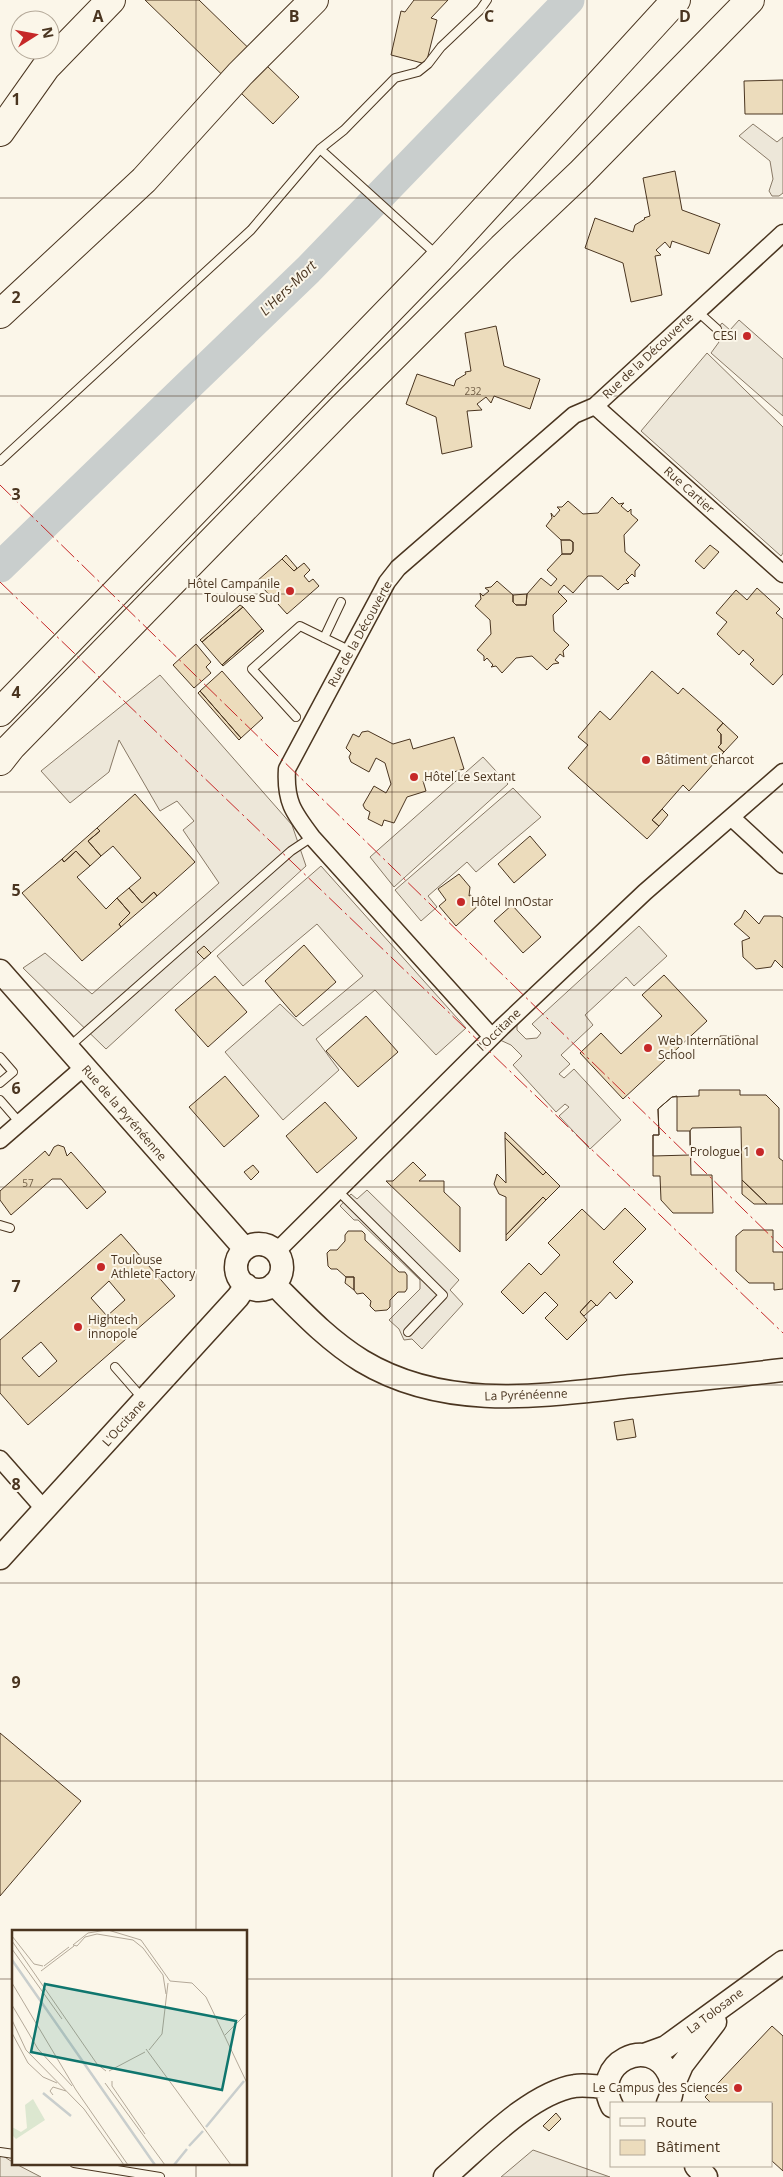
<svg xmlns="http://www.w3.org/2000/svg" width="783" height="2177" font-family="'Open Sans',sans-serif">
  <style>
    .parking { fill: #ede7d9; stroke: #887966 }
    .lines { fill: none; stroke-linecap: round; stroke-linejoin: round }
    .river { stroke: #c9cecd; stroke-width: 31 }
    .building { fill: #ecdcbc; stroke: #4a3520; fill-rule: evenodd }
    .lane-casing { stroke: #4a3520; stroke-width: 10 }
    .street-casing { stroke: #4a3520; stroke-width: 19 }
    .secondary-casing { stroke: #4a3520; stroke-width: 25 }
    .highway-casing { stroke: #4a3520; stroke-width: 30 }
    .lane { stroke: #fbf6e9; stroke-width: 8 }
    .street { stroke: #fbf6e9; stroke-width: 16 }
    .secondary { stroke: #fbf6e9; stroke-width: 22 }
    .highway { stroke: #fbf6e9; stroke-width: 28 }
    .power { stroke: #c62828; stroke-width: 1; stroke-dasharray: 18 4 2.5 4; stroke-linecap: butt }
    .grid { fill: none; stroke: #4a3520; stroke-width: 1; stroke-opacity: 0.55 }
    .poi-dot { fill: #c62828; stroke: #fbf6e9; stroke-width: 2 }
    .labels { text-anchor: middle; stroke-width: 4; stroke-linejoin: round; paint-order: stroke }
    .number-label { font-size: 10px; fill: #725f47 }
    .poi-label { font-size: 12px; fill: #4a3520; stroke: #fbf6e9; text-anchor: start }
    .street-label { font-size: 12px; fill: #4a3520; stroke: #fbf6e9 }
    .water-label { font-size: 14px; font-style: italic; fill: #4a3520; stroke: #fbf6e9 }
    .inset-river { fill: none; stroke: #c9cecd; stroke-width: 2.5 }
    .inset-road { fill: none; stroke: #b4a999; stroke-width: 1 }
    .view { fill: #0f766e; fill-opacity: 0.15; stroke: #0f766e; stroke-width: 2.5 }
    .inset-edge { fill: none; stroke: #4a3520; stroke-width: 2.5 }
    .grid-label { font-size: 16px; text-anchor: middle; font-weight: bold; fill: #4a3520; stroke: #fbf6e9; stroke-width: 4; stroke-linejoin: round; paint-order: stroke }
  </style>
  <rect width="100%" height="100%" fill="#fbf6e9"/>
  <path class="parking" d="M753 124 777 142 783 137V193L779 196H772L769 191 773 179 770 161 739 136Z
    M739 320 783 359V416L711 353 719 342 712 336 722 323 730 330Z
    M707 353 783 427V553L781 556 641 431Z
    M160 675 292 825 306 866 106 1049 23 968 45 953 92 994 219 883 183 830 194 821 177 801 160 811 119 740 109 772 70 803 41 771Z
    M483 757 508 784 394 887 370 857Z
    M513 788 541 817 476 872 467 862 428 896 437 907 421 921 395 890Z
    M321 866 466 1028 436 1055 375 990 316 1039 339 1070 283 1120 225 1052 280 1004 303 1026 363 976 317 924 243 986 217 956Z
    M639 926 667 956 634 986 626 977 585 1015 593 1025 561 1055 570 1064 559 1074 564 1078 574 1069 621 1120 590 1149 559 1116 569 1107 565 1104 556 1112 513 1065 522 1056 511 1045 500 1040 517 1025V1030L526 1039 537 1038 541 1033 532 1024Z
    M367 1190 459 1280 450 1290 463 1304 422 1349 412 1339 404 1340 399 1329 389 1320 420 1289V1280L358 1220H354L340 1206 351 1194 357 1199Z
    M533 2150 610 2177H501Z
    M0 2154 14 2163 41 2177H0Z"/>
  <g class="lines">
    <path class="river" d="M0 567 308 270 569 0"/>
  </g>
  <path class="building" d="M145 0H199L299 97 273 124Z
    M414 0H448L431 18 437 20 426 64 391 55 401 11 405 12Z
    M783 80V114H745L744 81Z
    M675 171 682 210 720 224 709 254 672 241 670 248 665 242 656 250 661 255 655 256 662 295 631 302 623 263 585 248 595 218 633 232 635 225 645 219 644 218 650 216 643 178Z
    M496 326 504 366 540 379 530 409 494 396 491 403 486 397 477 404 482 410 467 411 472 447 442 454 436 417 406 404 417 374 454 386 456 380 466 374 465 372 471 371 465 333Z
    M612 497 619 504 624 503 621 506 628 512 631 509V514L638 520 624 535 625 552 640 565 635 571V577L632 574 626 580 629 583 624 584 618 590 602 576H588L573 593 564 585 558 592 567 601 553 615 554 631 569 645 563 651 564 657 560 654 555 660 559 663 553 664 547 670 532 656 516 658 502 673 496 666 491 667 493 665 487 658 484 661V656L477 650 491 634 490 620 475 606 481 599 480 593 483 596 489 591 485 588 491 587 497 581 513 595V602L516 605H526L527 594 541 578 551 586 557 579 547 570 562 554H571L573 551V542L570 540H561L546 526 552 518 551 513 554 517 560 510 557 507H562L568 501 583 514 598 513Z
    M561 540H570L573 542V551L571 554H562Z
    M710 545 719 552 704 569 695 561Z
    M286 555 297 568 294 571 282 559Z
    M282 559 294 571 304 563 310 570 304 576 309 582 313 579 319 586 287 614 278 604 279 603 273 596 271 597 257 581Z
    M757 588 780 609 776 613 783 619V674L773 685 750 664 754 660 743 650 739 655 717 634 727 622 716 613 736 590 747 600Z
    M527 594 526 605H516L513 602V595Z
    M240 605 243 607 202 642 200 640Z
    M243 607 262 629 222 665 202 642Z
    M262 629 264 631 223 666 222 665Z
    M196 644 211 662 206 667 211 673 194 688 173 665Z
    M222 671 263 718 241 738 200 691Z
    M652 671 678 694 683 688 723 723 717 730 721 734V744L718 747 724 752 689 791 683 785 656 816 652 820 659 826 647 839 568 768 588 745 578 737 600 711 610 720Z
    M200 691 241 738 239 740 198 693Z
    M723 723 738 737 724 752 718 747 721 744V734L717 730Z
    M368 731 393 744 410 739 413 749 454 737 464 769 423 781 426 791 407 797 394 823 384 820 382 826 368 819 370 812 365 809 363 805 374 786 386 793 391 784 385 763 376 758 369 772 351 762 349 757 351 753 346 748 353 734 359 737 362 732Z
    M135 794 195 862 157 896 154 892 142 903 129 888 141 878 113 846 101 856 88 841 100 831 97 828Z
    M662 809 668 815 659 826 652 820Z
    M97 828 100 831 88 841 101 856 90 866 76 851 64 862 62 859Z
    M530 836 546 855 514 883 498 864Z
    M76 851 90 866 77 877 106 909 117 898 130 913 119 924 121 927 82 961 22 893 62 859 64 862Z
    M459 874 470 887 469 896 471 895 480 904 456 926 439 906 446 900 438 889Z
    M129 888 142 903 154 892 157 896 121 927 119 924 130 913 117 898Z
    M512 905 541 937 523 953 494 921Z
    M745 910 759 924 764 916H780L783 918V968L775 960 771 967 756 969 743 957 742 941 750 938 734 924 741 918Z
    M304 945 336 982 296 1017 265 981Z
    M204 946 211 953 204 959 197 952Z
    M664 975 707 1021 623 1099 580 1053 601 1033 621 1054 662 1016 642 995Z
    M215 976 247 1012 208 1047 175 1010Z
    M366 1016 398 1052 358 1087 326 1051Z
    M720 1036H739V1043H720Z
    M225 1076 259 1116 224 1147 189 1107Z
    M699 1090H740V1095H766L779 1108V1158L783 1161V1204H767L742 1180 741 1127 692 1128 690 1131 691 1175H712L713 1213H673L661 1200 660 1176H653V1135H659L658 1109 672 1097 699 1096Z
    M677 1096V1131H690V1155L653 1156V1135H659L658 1109 672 1097Z
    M325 1102 357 1138 317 1173 286 1136Z
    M505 1132 546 1172 543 1175 505 1138Z
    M505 1138 543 1175 546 1172 560 1186 546 1200 543 1197 506 1235V1197L499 1194 494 1184 497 1174 506 1183Z
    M58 1145 64 1147 67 1156 71 1152 106 1192 87 1209 61 1179H52L11 1215 0 1200V1191L45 1151 49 1156 54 1147Z
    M413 1162 426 1175 419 1181H444V1192L460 1207V1252L386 1181H393Z
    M253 1165 259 1172 251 1180 244 1172Z
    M742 1180 767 1204H754L742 1194Z
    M543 1197 546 1200 506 1241V1235Z
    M625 1208 646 1229 613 1262 633 1282 616 1299 610 1292 597 1306 591 1300 580 1312 587 1320 567 1340 545 1318 558 1305 545 1292 523 1314 501 1292 529 1263 541 1275 560 1255 548 1243 582 1209 604 1230Z
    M743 1230H773V1252H783V1289L774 1290V1283H749L736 1271V1236Z
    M348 1231H362L365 1234V1240L399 1272H405L407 1275V1289L405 1292H398L390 1300V1307L387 1310 375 1311 370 1306 371 1301 363 1293 357 1294 354 1290V1277H346L337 1269H331L328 1266 327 1253 330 1250H337L345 1241V1235Z
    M121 1234 175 1296 28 1425 0 1393V1340ZM109 1281 125 1300 107 1316 91 1298ZM41 1342 57 1361 39 1377 22 1358Z
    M346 1277H354V1290L345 1283Z
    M591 1300 596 1305 584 1316 580 1312Z
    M633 1419 636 1437 617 1440 614 1422Z
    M0 1733 81 1801 0 1896Z
    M772 2026 783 2036V2171L772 2161V2103H711L705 2097Z
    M556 2113 561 2119 549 2131 543 2126Z"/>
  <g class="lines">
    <g class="lane-casing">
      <path id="lane" d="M320 149 438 256
        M697 311 717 329
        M0 461 251 230 320 149 344 130 395 78 418 72 428 64 441 47 480 10 487 0
        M324 638 341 602
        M296 717 252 669 300 626 351 651
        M70 1046 291 851 312 837
        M0 1057 13 1072 0 1083
        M0 1100 20 1123
        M339 1192 443 1295 408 1332
        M0 1225 10 1228
        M115 1367 143 1399
        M0 2152 14 2154
        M74 2163 160 2177"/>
    </g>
    <g class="street-casing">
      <path id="street" d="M595 406 783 574
        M732 818 783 865
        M492 1037 312 837C293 812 285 801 287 769L387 582 398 568 574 415 595 406 783 233
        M0 1140 84 1067
        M276 1252 502 1027 645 892 783 772
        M0 1459 45 1510"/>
    </g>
    <g class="secondary-casing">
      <path id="secondary" d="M0 971 245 1249
        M236 1267a23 23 0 1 1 46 0a23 23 0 1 1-46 0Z
        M274 1284C302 1312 328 1340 362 1361 445 1411 541 1396 632 1386 682 1381 733 1376 783 1370
        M0 1558 238 1297 246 1285
        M644 2055 666 2047 783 1962
        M672 2088 682 2065 715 2022
        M612 2106C590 2063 650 2034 669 2074 673 2083 673 2094 668 2103
        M696 2166 706 2177
        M445 2177C480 2147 530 2093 575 2086 585 2084 596 2087 606 2087"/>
    </g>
    <g class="highway-casing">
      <path id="highway" d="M0 132 46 67 111 0
        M0 314 144 180 240 74 314 0
        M0 712 440 258 676 0
        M0 761 11 747 341 409 502 248 580 174 750 0"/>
    </g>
    <use href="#lane" class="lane"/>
    <use href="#street" class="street"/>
    <use href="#secondary" class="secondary"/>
    <use href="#highway" class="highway"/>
    <path class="power" d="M0 485 783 1248
      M0 582 783 1333"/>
  </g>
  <path class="grid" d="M196 0V1931M392 0V2177M587 0V2177M0 198H783M0 396H783M0 594H783M0 792H783M0 990H783M0 1187H783M0 1385H783M0 1583H783M0 1781H783M0 1979H14M246 1979H783M196 2163V2177"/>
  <g class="poi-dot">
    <circle cx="747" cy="336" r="5"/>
    <circle cx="290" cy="591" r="5"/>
    <circle cx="646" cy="760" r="5"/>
    <circle cx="414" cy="777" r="5"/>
    <circle cx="461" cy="902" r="5"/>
    <circle cx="648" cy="1048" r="5"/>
    <circle cx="760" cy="1152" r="5"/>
    <circle cx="101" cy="1267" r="5"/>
    <circle cx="78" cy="1327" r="5"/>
    <circle cx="738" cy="2088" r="5"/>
  </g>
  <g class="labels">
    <g class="number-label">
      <text x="473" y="395">232</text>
      <text x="28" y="1187">57</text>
    </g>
    <g class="poi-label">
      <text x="737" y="340" text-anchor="end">CESI</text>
      <text x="280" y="588" text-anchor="end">Hôtel Campanile<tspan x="280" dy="14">Toulouse Sud</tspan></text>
      <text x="656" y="764">Bâtiment Charcot</text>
      <text x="424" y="781">Hôtel Le Sextant</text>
      <text x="471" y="906">Hôtel InnOstar</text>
      <text x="658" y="1045">Web International<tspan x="658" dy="14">School</tspan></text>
      <text x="750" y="1156" text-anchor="end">Prologue 1</text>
      <text x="111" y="1264">Toulouse<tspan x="111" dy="14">Athlete Factory</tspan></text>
      <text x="88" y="1324">Hightech<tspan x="88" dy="14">innopole</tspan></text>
      <text x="728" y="2092" text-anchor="end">Le Campus des Sciences</text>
    </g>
    <g class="street-label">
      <text transform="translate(648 356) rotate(-43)" y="4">Rue de la Découverte</text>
      <text transform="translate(689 490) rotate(42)" y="4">Rue Cartier</text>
      <text transform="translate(360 634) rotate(-61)" y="4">Rue de la Découverte</text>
      <text transform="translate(499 1030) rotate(-44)" y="4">l'Occitane</text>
      <text transform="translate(124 1113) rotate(49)" y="4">Rue de la Pyrénéenne</text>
      <text transform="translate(526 1395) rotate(-2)" y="4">La Pyrénéenne</text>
      <text transform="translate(124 1423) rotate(-48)" y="4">L'Occitane</text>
      <text transform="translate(715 2011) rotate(-37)" y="4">La Tolosane</text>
    </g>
    <g class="water-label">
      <text transform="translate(288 288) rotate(-44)" y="5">L'Hers-Mort</text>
    </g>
  </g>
  <g transform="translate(12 1930)">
    <rect width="235" height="235" fill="#fbf6e9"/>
    <path d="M21 169 33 190 4 209 0 205V197L9 202 15 198 13 175Z" fill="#dce7d0"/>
    <path class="inset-river" d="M0 30 143 235M31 163 59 186M194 197 232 151M177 216 191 201M162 235 175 219"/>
    <path class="inset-road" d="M95 0 76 3 61 15 65 16 73 7 85 4 121 10 131 18 151 45 154 64M96 0 129 10 158 51M0 6 22 34 31 36M0 11 85 134 94 141M0 19 50 89M32 36 57 17M29 41 62 16M158 51 180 53 194 67 235 153M0 53 64 160 116 235M0 75 26 119 60 156M0 90 14 120 72 179 112 235M0 103 16 133 31 147 45 153M213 105 235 83M134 119 219 235M137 120 150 104 156 53M97 141 133 122M100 151V156L133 204M93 153 153 235M41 165 38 161 41 157 54 161"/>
    <path class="view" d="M33 54 224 91 210 160 19 122Z"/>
    <rect width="235" height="235" class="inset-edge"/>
  </g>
  <g class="grid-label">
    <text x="98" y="22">A</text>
    <text x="294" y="22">B</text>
    <text x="489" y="22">C</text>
    <text x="685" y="22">D</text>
    <text x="16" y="105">1</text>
    <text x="16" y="303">2</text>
    <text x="16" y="500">3</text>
    <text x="16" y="698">4</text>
    <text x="16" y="896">5</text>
    <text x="16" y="1094">6</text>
    <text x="16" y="1292">7</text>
    <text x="16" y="1490">8</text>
    <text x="16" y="1688">9</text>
  </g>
  <rect x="610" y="2102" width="162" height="65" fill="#fbf6e9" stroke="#b4a999"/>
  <rect x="620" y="2118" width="25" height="8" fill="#fbf6e9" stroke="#b4a999"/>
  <text x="656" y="2127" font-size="15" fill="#4a3520">Route</text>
  <rect x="620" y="2140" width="25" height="15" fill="#ecdcbc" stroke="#b4a999"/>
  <text x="656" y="2152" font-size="15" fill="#4a3520">Bâtiment</text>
  <g transform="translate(35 35) rotate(79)"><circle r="24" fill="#fbf6e9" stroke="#b4a999"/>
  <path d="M0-4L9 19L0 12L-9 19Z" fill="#c62828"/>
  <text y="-8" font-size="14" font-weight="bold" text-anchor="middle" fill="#4a3520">N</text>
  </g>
</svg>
